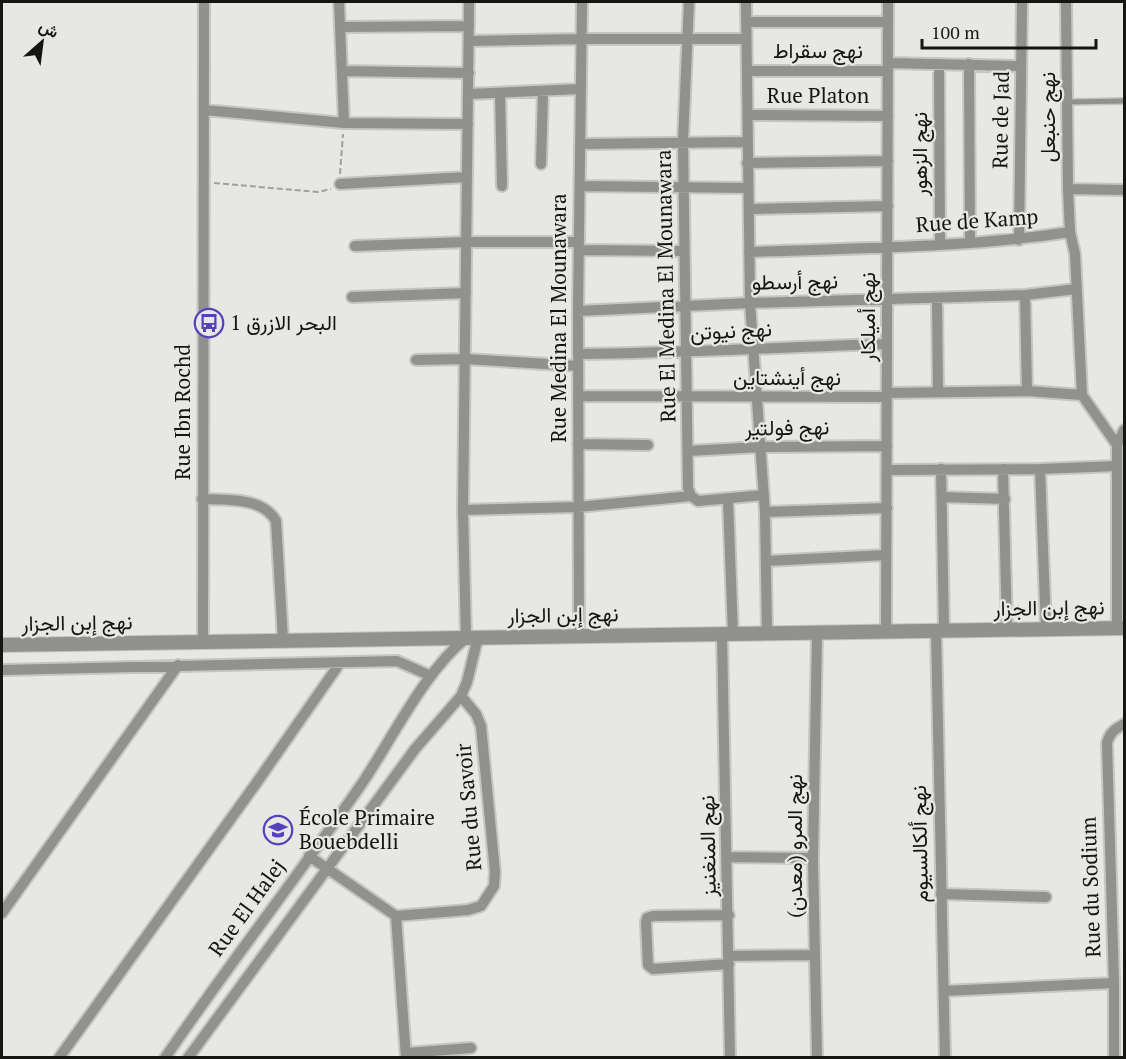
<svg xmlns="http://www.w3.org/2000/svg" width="1126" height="1059" font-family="'PT Serif',Vazirmatn,serif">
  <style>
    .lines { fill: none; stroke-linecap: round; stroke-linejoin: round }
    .service-casing { stroke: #c5c5c3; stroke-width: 8 }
    .minor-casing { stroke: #c5c5c3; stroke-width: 14 }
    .tertiary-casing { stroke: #c5c5c3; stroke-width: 16 }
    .path { stroke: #a0a09e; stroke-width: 2; stroke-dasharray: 6 3; stroke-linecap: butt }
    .service { stroke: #919190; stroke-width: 5 }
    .minor { stroke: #919190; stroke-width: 10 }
    .tertiary { stroke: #919190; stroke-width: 14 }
    .labels { text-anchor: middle; stroke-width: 4.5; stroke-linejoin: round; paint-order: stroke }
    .street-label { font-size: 21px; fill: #151514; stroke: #e7e7e4 }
    .poi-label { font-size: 21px; fill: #151514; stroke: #e7e7e4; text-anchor: start }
  </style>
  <rect width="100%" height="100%" fill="#e7e7e4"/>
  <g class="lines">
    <g class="service-casing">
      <path id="service" d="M1067 102 1124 101"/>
    </g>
    <g class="minor-casing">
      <path id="minor" d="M339 2 344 123
        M689 2 683 141 688 488 691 496 698 501 764 495
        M746 2 750 303 765 512 767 633
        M1066 2 1068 189 1070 232 1075 254 1082 395 1117 445
        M746 22H888
        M340 27 469 26
        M469 41 580 39H746
        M888 63 1021 66
        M939 64 940 245
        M969 64 970 243
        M342 71 469 73
        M748 71H888
        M500 93 502 186
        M469 94 580 89
        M204 110 344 123 468 124
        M748 115 888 116
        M581 144 747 142
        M747 163 888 161
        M541 164 543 91
        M340 184 467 177
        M580 186 748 188
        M1068 189 1124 190
        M749 209 888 206
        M1019 240 1022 2
        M355 246 466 242H579
        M579 250 684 251
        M749 252C856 248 964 248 1070 232
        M1025 295 1076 289
        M352 297 466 293
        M937 298 938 392
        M578 311 750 303 1025 295 1027 391
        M578 354C681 353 784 347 887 344
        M416 360 466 359 578 366
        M887 393 1027 391 1082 395
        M578 396 887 397
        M578 444 648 445
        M688 451 760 447 887 446
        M941 469 944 630
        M1003 469 1007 630
        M1040 469 1117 466
        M887 470 1040 469 1046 629
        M942 497 1005 499
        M202 499C226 500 263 497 276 521L283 640
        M728 500 733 634
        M463 510 578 507 691 496
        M765 512 887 508
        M766 561 886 555
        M1117 628V445L1124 430
        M936 631 945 1058
        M886 632 888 2
        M722 634 730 1058
        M579 635 578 311 582 2
        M203 642 204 2
        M2 670 397 661 431 676
        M309 856 396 916 468 910 481 906 494 886 495 872 481 726 476 714 461 696
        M728 857 813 858
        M941 894 1046 897
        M2 913 178 665
        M729 915 653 916 647 918 646 922 648 965 653 969 729 964
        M396 916 406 1058
        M729 956 815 955
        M944 991 1114 983
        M406 1053 471 1048
        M59 1058 255 785 340 663
        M165 1058C229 964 299 875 363 782 393 737 425 671 466 638L463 510 469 2
        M188 1058 415 749 461 696 467 682 478 637
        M817 1058 813 858 817 634
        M1114 1058V983L1107 743C1110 732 1115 729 1124 724"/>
    </g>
    <g class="tertiary-casing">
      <path id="tertiary" d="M2 645 1124 628"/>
    </g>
    <path class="path" d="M340 174 343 134
      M214 183 318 192 331 189"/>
    <use href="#service" class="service"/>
    <use href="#minor" class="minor"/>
    <use href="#tertiary" class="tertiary"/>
  </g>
  <defs>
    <g id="bus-ring" transform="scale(1.5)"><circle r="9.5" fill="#e7e7e4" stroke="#5442b9" stroke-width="1.5"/><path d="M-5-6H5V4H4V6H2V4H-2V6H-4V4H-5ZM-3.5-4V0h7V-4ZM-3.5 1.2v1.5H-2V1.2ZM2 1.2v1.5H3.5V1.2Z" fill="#5442b9"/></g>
    <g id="school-ring" transform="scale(1.5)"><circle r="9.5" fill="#e7e7e4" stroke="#5442b9" stroke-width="1.5"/><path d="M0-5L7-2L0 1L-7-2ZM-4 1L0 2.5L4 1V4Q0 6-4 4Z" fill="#5442b9"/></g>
  </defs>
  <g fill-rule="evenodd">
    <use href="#bus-ring" x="209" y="323"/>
    <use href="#school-ring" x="278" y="830"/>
  </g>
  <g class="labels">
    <g class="street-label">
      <text x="818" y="58">نهج سقراط</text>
      <text x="818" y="103">Rue Platon</text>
      <text transform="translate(1048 117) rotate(-90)" y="7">نهج حنبعل</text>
      <text transform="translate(1001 120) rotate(-89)" y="7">Rue de Jad</text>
      <text transform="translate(920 154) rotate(-90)" y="7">نهج الزهور</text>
      <text transform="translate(977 221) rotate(-4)" y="7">Rue de Kamp</text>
      <text transform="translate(795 282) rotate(-1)" y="7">نهج أرسطو</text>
      <text transform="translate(666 286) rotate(-91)" y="7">Rue El Medina El Mounawara</text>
      <text transform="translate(868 317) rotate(-90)" y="7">نهج أميلكار</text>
      <text transform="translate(559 318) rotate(-90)" y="7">Rue Medina El Mounawara</text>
      <text transform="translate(731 331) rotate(-3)" y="7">نهج نيوتن</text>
      <text x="787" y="385">نهج أينشتاين</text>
      <text transform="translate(183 412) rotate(-90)" y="7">Rue Ibn Rochd</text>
      <text transform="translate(787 428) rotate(-1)" y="7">نهج فولتير</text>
      <text transform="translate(1049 608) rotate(-1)" y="7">نهج إبن الجزار</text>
      <text transform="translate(563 615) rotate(-1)" y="7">نهج إبن الجزار</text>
      <text transform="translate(77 623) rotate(-1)" y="7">نهج إبن الجزار</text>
      <text transform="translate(469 807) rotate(-95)" y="7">Rue du Savoir</text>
      <text transform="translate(920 844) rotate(-91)" y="7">نهج ألكالسيوم</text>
      <text transform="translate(708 846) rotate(-91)" y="7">نهج المنغنيز</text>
      <text transform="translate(795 846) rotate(-90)" y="7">نهج المرو (معدن)</text>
      <text transform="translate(1091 887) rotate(-92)" y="7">Rue du Sodium</text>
      <text transform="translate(247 908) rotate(-54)" y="7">Rue El Halej</text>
    </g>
    <g class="poi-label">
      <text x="230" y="330">1 البحر الازرق</text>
      <text x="299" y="825">École Primaire<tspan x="299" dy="24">Bouebdelli</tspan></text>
    </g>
  </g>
  <rect width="1126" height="1059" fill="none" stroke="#151514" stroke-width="6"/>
  <g transform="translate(42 42) rotate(28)" stroke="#e7e7e4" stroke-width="4.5" paint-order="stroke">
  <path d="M0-4.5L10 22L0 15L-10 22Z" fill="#151514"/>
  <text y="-9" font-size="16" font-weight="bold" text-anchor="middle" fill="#151514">ش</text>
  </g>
  <path d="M922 39v9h174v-9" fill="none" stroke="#151514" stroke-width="3"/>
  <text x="931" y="39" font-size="18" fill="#151514" stroke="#e7e7e4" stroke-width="4.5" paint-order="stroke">100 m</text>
</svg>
